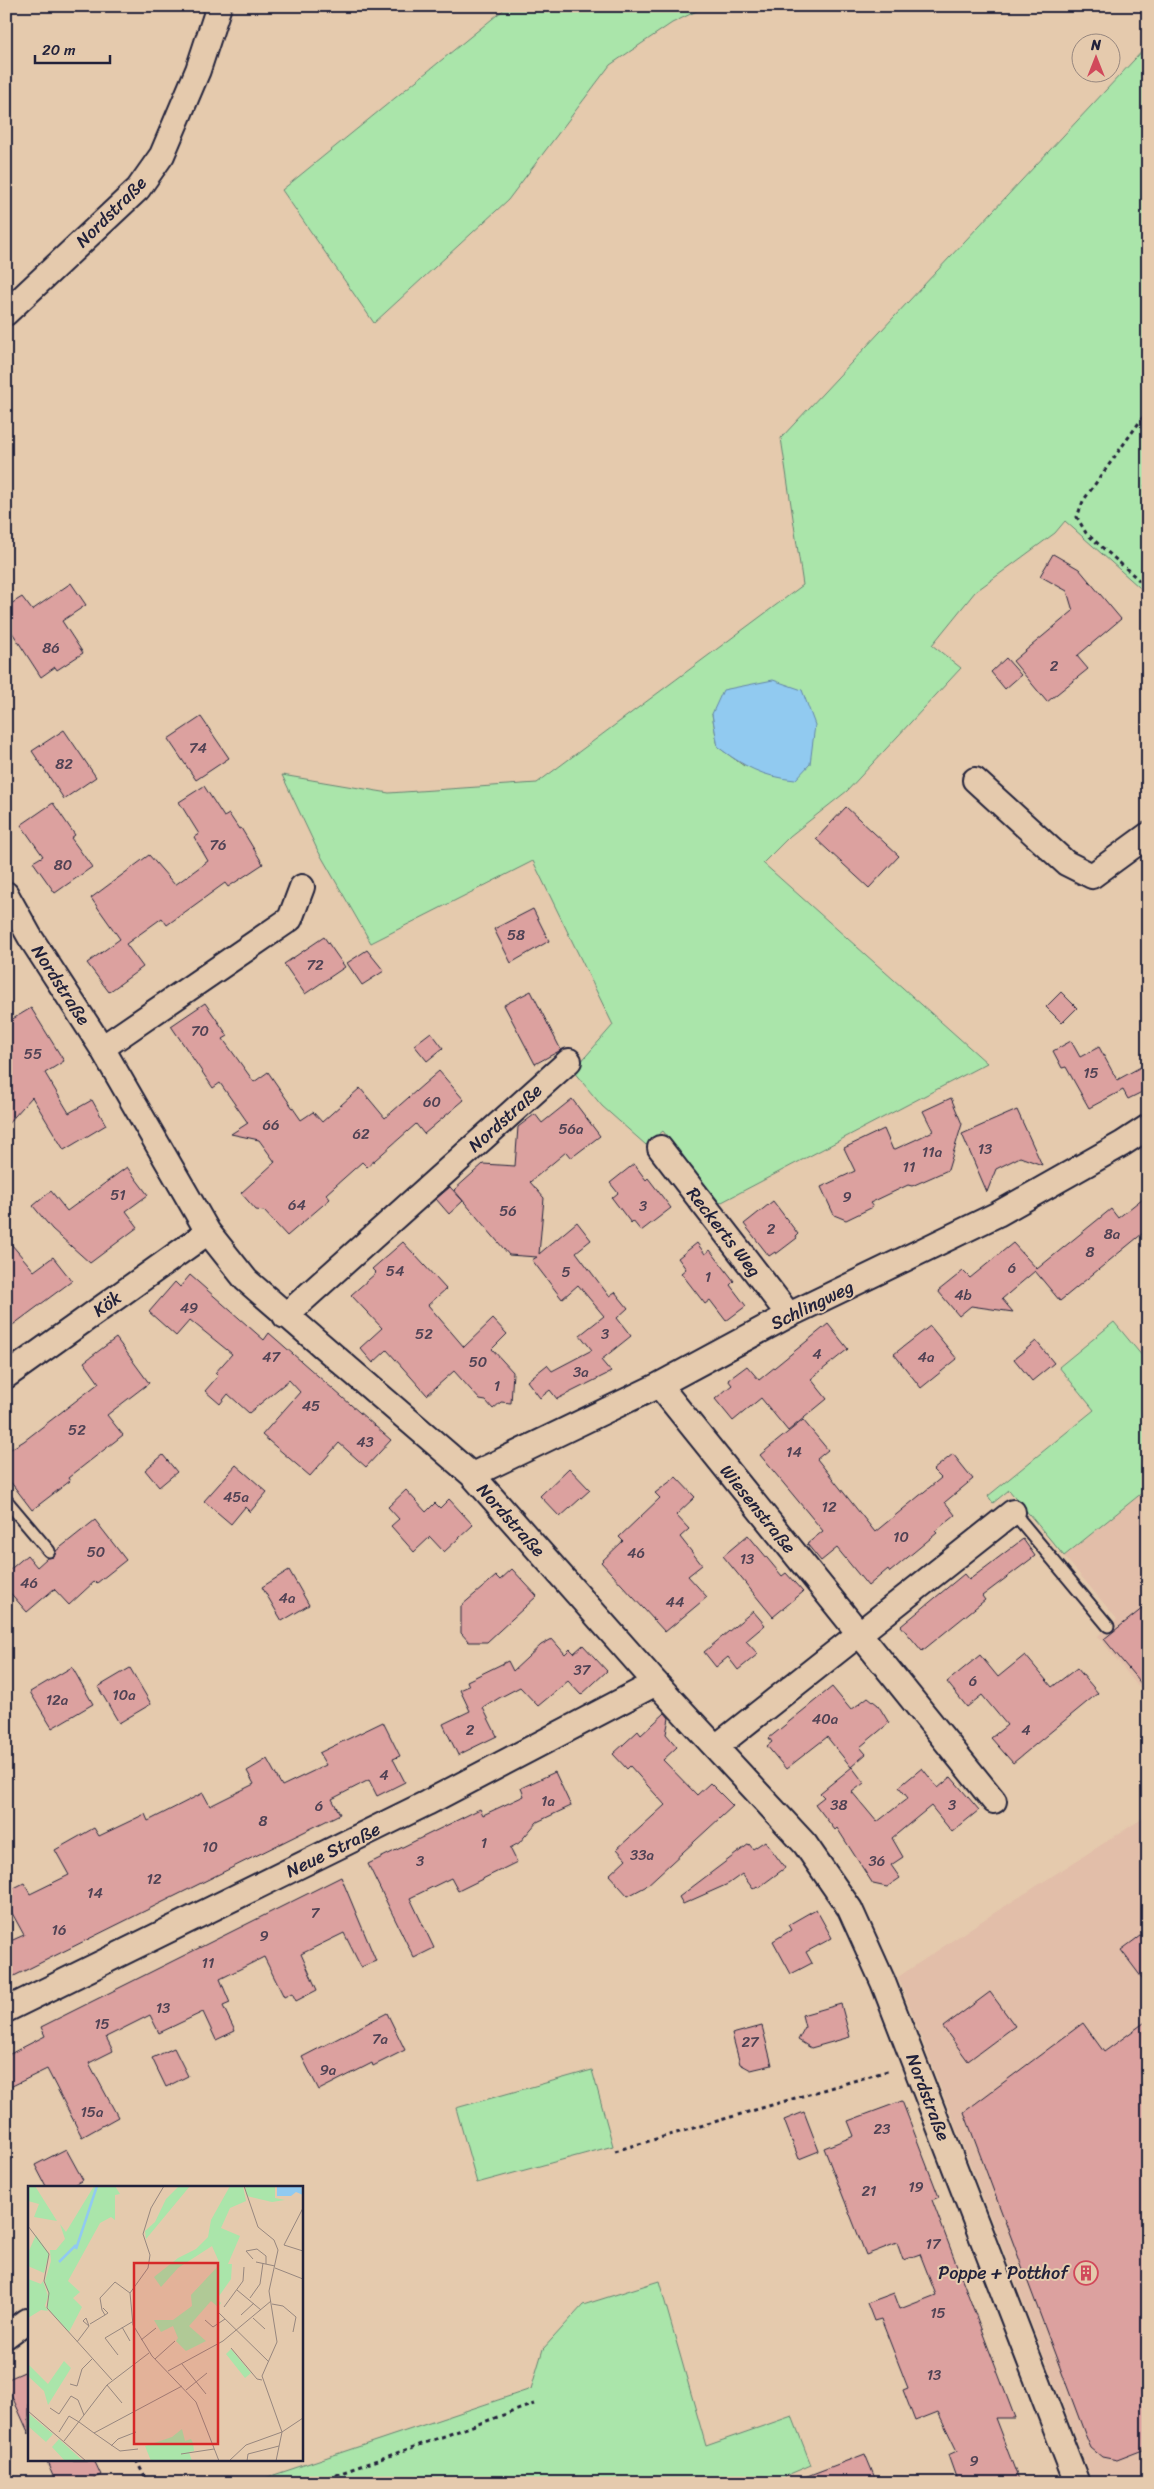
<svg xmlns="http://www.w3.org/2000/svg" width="1154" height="2489" font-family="Sriracha,sans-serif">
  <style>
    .built { fill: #e2bea9 }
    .green { fill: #aae5aa; stroke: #668472; fill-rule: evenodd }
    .water { fill: #91caf0; stroke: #6587a8 }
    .building { fill: #dca19f; stroke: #22223b }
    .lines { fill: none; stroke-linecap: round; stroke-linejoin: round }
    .lane-casing { stroke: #22223b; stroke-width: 15 }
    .street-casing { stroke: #22223b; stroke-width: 28 }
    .path { stroke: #22223b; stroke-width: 3; stroke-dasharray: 4 4; stroke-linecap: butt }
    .lane { stroke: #e5caad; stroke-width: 11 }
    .street { stroke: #e5caad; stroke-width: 24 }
    .labels { text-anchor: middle; stroke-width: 4; stroke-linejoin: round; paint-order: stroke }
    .number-label { font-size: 15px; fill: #504254 }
    .street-label { font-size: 18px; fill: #22223b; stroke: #e5caad }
    .poi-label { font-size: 18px; fill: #22223b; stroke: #e5caad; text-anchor: end }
    .inset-river { fill: none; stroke: #91caf0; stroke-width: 2.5 }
    .inset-road { fill: none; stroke: #97877f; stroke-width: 1 }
    .view { fill: #d62828; fill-opacity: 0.15; stroke: #d62828; stroke-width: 2.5 }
    .inset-edge { fill: none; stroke: #22223b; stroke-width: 2.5 }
  </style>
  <rect width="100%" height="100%" fill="#e5caad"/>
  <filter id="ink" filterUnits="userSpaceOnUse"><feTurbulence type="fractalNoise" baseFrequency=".02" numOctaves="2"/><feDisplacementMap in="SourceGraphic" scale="10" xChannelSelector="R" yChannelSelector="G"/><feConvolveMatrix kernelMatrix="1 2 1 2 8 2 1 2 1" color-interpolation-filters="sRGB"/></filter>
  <g filter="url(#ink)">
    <path class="built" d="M1148 1488V1699L1098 1636 1117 1619 1064 1556Z
      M1148 1815V2483H1093L898 1977 977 1924Z"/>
    <path class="green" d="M508 6H707L672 23 610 65 508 200 374 323 282 190Z
      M1148 45V481L1144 486 1148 490V595L1065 521 1055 533 975 592 932 645 961 668 847 791 790 836 763 863 987 1063 720 1203 663 1131 646 1145 602 1106 573 1071 613 1025 533 861 371 943 317 849 282 775 389 793 537 783 803 585 781 438ZM712 714 744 766 718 747Z
      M1114 1322 1148 1363V1488L1064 1556 1009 1490 993 1503 988 1496 1094 1410 1059 1367Z
      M592 2070 613 2146 477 2183 456 2108Z
      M659 2281 706 2446 792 2416 811 2465 785 2476 787 2483H250L531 2389 543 2349 583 2305Z"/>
    <path class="water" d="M773 680 802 690 815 725 810 764 795 780C763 777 743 766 718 747L712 714 723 690Z"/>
    <path class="building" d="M1053 554 1079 569 1121 619 1077 656 1088 669 1047 702 1013 661 1073 611 1067 591 1040 576Z
      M71 583 86 605 62 621 83 653 57 670 55 667 41 677 6 623V607L22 597 32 610Z
      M1006 658 1021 675 1005 689 991 672Z
      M201 717 229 758 196 780 168 739Z
      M64 730 96 777 64 799 32 751Z
      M204 786 224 817 229 814 239 829 241 828 263 864 228 887 225 883 167 925 162 918 126 944 143 967 109 992 87 963 120 939 91 898 149 855 175 885 208 861 194 837 199 834 179 802Z
      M53 803 75 835 71 838 92 867 55 893 33 862 43 856 21 825Z
      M846 807 899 856 869 888 816 839Z
      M533 909 549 941 511 963 494 929Z
      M324 937 345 967 305 994 284 964Z
      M367 950 384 971 362 985 347 963Z
      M531 991 561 1050 535 1064 504 1005Z
      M1061 992 1077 1008 1062 1023 1046 1007Z
      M205 1003 228 1036 223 1039 254 1082 268 1072 301 1120 313 1112 322 1122 360 1088 385 1118 439 1071 464 1100 424 1134 416 1124 367 1167 362 1162 326 1194 330 1199 287 1236 264 1211 256 1210 241 1193 275 1162 259 1140 231 1134 248 1123 220 1083 213 1088 171 1026Z
      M31 1008 64 1061 45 1073 69 1113 92 1100 106 1125 64 1150 32 1097 6 1126V1023Z
      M431 1032 443 1048 427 1061 414 1045Z
      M1071 1041 1080 1057 1099 1047 1117 1080 1148 1063V1089L1128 1099 1123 1090 1089 1108 1066 1067 1062 1068 1053 1051Z
      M951 1098 962 1124 948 1170 912 1186 908 1185 870 1203 873 1207 846 1220 834 1215 821 1187 855 1171 844 1148 884 1129 893 1150 915 1140 933 1131 923 1111Z
      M572 1099 600 1136 571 1158 566 1152 530 1182 544 1198 539 1254 577 1222 591 1240 576 1252 609 1296 615 1292 628 1308 617 1318 631 1336 601 1360 611 1372 557 1399 550 1390 540 1398 527 1381 547 1365 552 1371 592 1350 580 1335 604 1316 578 1285 562 1299 532 1260 537 1257 509 1255 454 1190 483 1164 515 1166 518 1127 535 1114 542 1123Z
      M1017 1110 1042 1165 1020 1157 996 1169 987 1192 962 1134Z
      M634 1164 646 1180 648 1178 671 1208 641 1231 633 1221 631 1223 612 1198 618 1193 610 1183Z
      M127 1167 148 1195 126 1211 138 1227 90 1263 52 1229 33 1206 51 1191 67 1211Z
      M450 1187 463 1201 449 1214 436 1199Z
      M1148 1194V1229L1060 1301 1035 1271 1002 1299 1013 1312 971 1306 959 1316 938 1291 963 1271 970 1278 1013 1243 1037 1269 1111 1209 1118 1218Z
      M773 1201 798 1234 796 1236 797 1238 776 1254 775 1252 769 1256 744 1224Z
      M6 1238 34 1271 53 1257 72 1281 6 1330Z
      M403 1242 446 1289 428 1305 464 1347 493 1319 507 1334 492 1349 513 1372 511 1403 501 1402 493 1409 486 1401 480 1400 454 1371 427 1395 387 1350 373 1363 360 1348 382 1328 351 1295 376 1273 372 1269Z
      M697 1243 705 1254 710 1250 734 1281 730 1285 746 1306 726 1321 710 1300 705 1304 681 1273 686 1269 678 1258Z
      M190 1275 264 1340 269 1333 391 1440 366 1467 339 1443 310 1476 262 1435 300 1392 289 1380 249 1413 228 1394 220 1404 205 1391 218 1376 215 1373 232 1354 190 1320 176 1336 149 1312 175 1282 180 1287Z
      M828 1324 848 1349 811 1379 827 1399 788 1431 761 1398 733 1421 715 1399 732 1385 728 1380 747 1366 759 1380Z
      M930 1326 957 1359 921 1388 894 1354Z
      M116 1338 149 1383 107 1415 123 1435 68 1478 70 1481 32 1510 6 1476V1452L24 1441 99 1383 84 1362Z
      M1036 1341 1054 1363 1032 1381 1014 1359Z
      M803 1420 828 1450 817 1459 875 1532 941 1478 933 1470 953 1454 973 1479 945 1502 955 1515 935 1531 937 1533 890 1572 888 1569 868 1586 837 1548 821 1561 807 1544 823 1531 760 1455Z
      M163 1455 177 1472 159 1487 145 1470Z
      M236 1465 267 1492 250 1512 245 1507 231 1524 204 1501Z
      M569 1468 590 1490 560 1517 540 1496Z
      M676 1477 695 1497 676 1515 689 1529 680 1537 702 1565 688 1576 707 1597 665 1632 601 1562 623 1541 619 1537 660 1498 655 1493Z
      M406 1490 426 1512 435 1503 440 1508 449 1499 473 1525 444 1552 430 1537 414 1552 391 1526 399 1519 388 1507Z
      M95 1520 126 1560 97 1583 95 1581 69 1605 54 1589 27 1612 6 1588V1573L27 1555 37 1567 47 1558 53 1557 56 1551Z
      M748 1535 782 1576 786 1573 803 1592 773 1617 723 1556Z
      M1023 1539 1035 1556 982 1596 985 1600 922 1651 901 1626 964 1574 969 1580Z
      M512 1569 537 1596 487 1642H469L461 1633V1606L496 1576 500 1580Z
      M289 1570 309 1605 282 1621 262 1587Z
      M1148 1604V1692L1104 1639Z
      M753 1611 765 1625 746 1641 758 1654 738 1670 728 1657 716 1667 704 1652Z
      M552 1639 565 1654 570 1649 574 1653 583 1645 607 1671 581 1695 568 1681 538 1706 520 1687 499 1698 483 1708 497 1736 458 1755 443 1724 470 1711 460 1690 469 1686 467 1681 508 1661 513 1671 541 1645Z
      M980 1655 998 1677 1025 1655 1052 1687 1077 1668 1098 1693 1013 1763 991 1738 1007 1725 982 1695 967 1707 947 1682Z
      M72 1667 93 1704 52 1728 30 1692Z
      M130 1668 151 1704 119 1723 98 1687Z
      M832 1687 851 1710 868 1697 878 1705 889 1723 860 1747 866 1754 851 1767 827 1737 786 1769 767 1746 772 1742 769 1738Z
      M665 1713 669 1718 666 1734 677 1747 663 1760 697 1795 710 1783 733 1806 645 1887 628 1896 609 1875 626 1859 617 1849 665 1805 630 1766 627 1769 613 1754 638 1731 641 1735Z
      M383 1722 400 1756 393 1759 405 1782 377 1796 369 1780 332 1799 340 1814 6 1980V1943L24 1935 6 1902V1892L24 1883 30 1894 69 1875 55 1850 94 1828 99 1836 145 1814 148 1821 203 1793 210 1806 254 1784 247 1771 267 1759 282 1786 326 1765 319 1753Z
      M852 1767 864 1783 852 1792 877 1822 908 1798 899 1787 922 1768 938 1788 951 1777 979 1810 952 1832 931 1806 892 1838 903 1857 891 1865 900 1878 887 1887 873 1884 837 1828 835 1830 815 1804 824 1797 820 1793Z
      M555 1772 571 1806 537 1822 519 1843 510 1848 517 1862 458 1891 451 1878 410 1898 434 1948 414 1958 368 1864 480 1809 483 1815 524 1796 521 1788Z
      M765 1841 785 1868 758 1888 757 1886 753 1889 742 1874 728 1884 683 1904 679 1897 749 1844 753 1849Z
      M341 1877 376 1961 361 1967 344 1933 301 1954 317 1990 296 2001 292 1993 284 1997 264 1957 220 1979 230 2003 223 2006 235 2031 216 2040 203 2012 159 2033 150 2015 106 2037 113 2051 89 2063 118 2117 82 2137 47 2069 6 2089V2056L45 2036 41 2027Z
      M816 1909 832 1938 806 1952 812 1963 791 1974 773 1941 791 1930 788 1925Z
      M1148 1930V1986L1121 1950Z
      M990 1992 1015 2026 968 2061 943 2027Z
      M841 2004 850 2037 811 2048 798 2040 805 2027 802 2015Z
      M387 2013 405 2050 373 2066 372 2063 319 2090 302 2057Z
      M1148 2020V2448L1117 2460 1102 2457 1091 2448 1085 2434 964 2112 1083 2023 1104 2052Z
      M762 2026 772 2065 751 2070 740 2064 732 2034Z
      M174 2048 188 2076 166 2087 152 2058Z
      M902 2101 939 2197 932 2200 1015 2418H995L1020 2483H958L948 2455 957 2451 938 2412 915 2421 903 2390 908 2388 881 2319 874 2321 867 2303 894 2293 900 2309 936 2295 920 2254 903 2260 897 2243 866 2255 824 2148 854 2136 848 2121Z
      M804 2112 819 2151 799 2159 784 2120Z
      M66 2149 83 2180 68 2188H47L35 2165Z
      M29 2370V2434L6 2383V2380Z
      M865 2454 877 2483H794V2481Z
      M46 2460H94L101 2475 82 2483H56Z"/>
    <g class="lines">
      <g class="lane-casing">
        <path id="lane" d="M6 1500 49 1551
          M1013 1512 1108 1626"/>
      </g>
      <g class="street-casing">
        <path id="street" d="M6 313 138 189 162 155 198 70 219 6
          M975 780 1066 863 1092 876 1148 835
          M6 894 30 937 102 1048 208 1232 246 1280 472 1475 656 1683 805 1844 850 1909 883 1982 1077 2483
          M102 1048 290 919 302 887
          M660 1148 789 1315
          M285 1316 569 1061
          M6 1376 208 1232
          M659 1385 994 1801
          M472 1475 659 1385 789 1315 998 1214 1122 1144 1148 1127
          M716 1747 1013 1512
          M6 2010 427 1803 656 1683
          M6 2336 26 2321"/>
      </g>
      <path class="path" d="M1148 410 1083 501 1077 517 1086 533 1148 588
        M615 2151 891 2070
        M136 2460 148 2483
        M268 2482 269 2483
        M313 2483 534 2404"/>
      <use href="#lane" class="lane"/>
      <use href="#street" class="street"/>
    </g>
  </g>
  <defs>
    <g id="building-ring" transform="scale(1.25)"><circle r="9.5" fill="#e5caad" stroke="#d1495b" stroke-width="1.5"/><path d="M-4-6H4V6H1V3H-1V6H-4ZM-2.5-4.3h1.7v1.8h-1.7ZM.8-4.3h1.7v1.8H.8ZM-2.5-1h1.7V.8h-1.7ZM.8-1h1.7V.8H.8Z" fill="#d1495b"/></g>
  </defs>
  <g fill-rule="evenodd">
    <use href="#building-ring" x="1086" y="2273"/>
  </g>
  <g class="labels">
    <g class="number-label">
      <text x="51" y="653">86</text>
      <text x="1054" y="671">2</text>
      <text x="198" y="753">74</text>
      <text x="64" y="769">82</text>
      <text x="218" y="850">76</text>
      <text x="63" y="870">80</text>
      <text x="516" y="940">58</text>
      <text x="315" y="970">72</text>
      <text x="200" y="1036">70</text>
      <text x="33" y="1059">55</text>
      <text x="1091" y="1078">15</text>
      <text x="432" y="1107">60</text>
      <text x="271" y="1130">66</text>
      <text x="571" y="1134">56a</text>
      <text x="361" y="1139">62</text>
      <text x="985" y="1154">13</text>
      <text x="932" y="1157">11a</text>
      <text x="909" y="1172">11</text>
      <text x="118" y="1200">51</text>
      <text x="847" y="1202">9</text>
      <text x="297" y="1210">64</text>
      <text x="643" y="1211">3</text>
      <text x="508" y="1216">56</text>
      <text x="771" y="1234">2</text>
      <text x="1112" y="1239">8a</text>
      <text x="1090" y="1257">8</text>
      <text x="1012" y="1273">6</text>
      <text x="395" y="1276">54</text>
      <text x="566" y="1277">5</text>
      <text x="708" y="1282">1</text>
      <text x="963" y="1300">4b</text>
      <text x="189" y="1313">49</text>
      <text x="424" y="1339">52</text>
      <text x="605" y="1339">3</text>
      <text x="817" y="1359">4</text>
      <text x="271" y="1362">47</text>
      <text x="926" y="1362">4a</text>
      <text x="478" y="1367">50</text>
      <text x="581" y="1377">3a</text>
      <text x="497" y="1391">1</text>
      <text x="311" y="1411">45</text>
      <text x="77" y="1435">52</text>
      <text x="365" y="1447">43</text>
      <text x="794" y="1457">14</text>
      <text x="236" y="1502">45a</text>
      <text x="829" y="1512">12</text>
      <text x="901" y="1542">10</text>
      <text x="96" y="1557">50</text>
      <text x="636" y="1558">46</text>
      <text x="747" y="1564">13</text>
      <text x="29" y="1588">46</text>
      <text x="287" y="1603">4a</text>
      <text x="675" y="1607">44</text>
      <text x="582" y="1675">37</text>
      <text x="973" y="1686">6</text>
      <text x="124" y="1700">10a</text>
      <text x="57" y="1705">12a</text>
      <text x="825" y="1724">40a</text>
      <text x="470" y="1735">2</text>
      <text x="1026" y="1735">4</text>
      <text x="384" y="1780">4</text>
      <text x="548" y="1806">1a</text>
      <text x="839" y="1810">38</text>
      <text x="952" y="1810">3</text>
      <text x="319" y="1811">6</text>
      <text x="263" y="1826">8</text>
      <text x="484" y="1848">1</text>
      <text x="210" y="1852">10</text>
      <text x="642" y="1860">33a</text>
      <text x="420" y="1866">3</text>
      <text x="877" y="1866">36</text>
      <text x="154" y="1884">12</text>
      <text x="95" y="1898">14</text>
      <text x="315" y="1918">7</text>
      <text x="59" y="1935">16</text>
      <text x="264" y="1941">9</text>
      <text x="208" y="1968">11</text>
      <text x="163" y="2013">13</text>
      <text x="102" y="2029">15</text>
      <text x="380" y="2044">7a</text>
      <text x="750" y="2047">27</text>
      <text x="328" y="2075">9a</text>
      <text x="92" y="2117">15a</text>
      <text x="882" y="2134">23</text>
      <text x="916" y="2192">19</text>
      <text x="869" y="2196">21</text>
      <text x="933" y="2249">17</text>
      <text x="938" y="2318">15</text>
      <text x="934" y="2380">13</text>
      <text x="974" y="2466">9</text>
    </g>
    <g class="street-label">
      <text transform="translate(111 212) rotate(-45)" y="6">Nordstraße</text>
      <text transform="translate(61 985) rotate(57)" y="6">Nordstraße</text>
      <text transform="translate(505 1118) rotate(-42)" y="6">Nordstraße</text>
      <text transform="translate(724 1232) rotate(52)" y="6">Reckerts Weg</text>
      <text transform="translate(107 1304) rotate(-36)" y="6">Kök</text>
      <text transform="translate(812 1305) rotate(-26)" y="6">Schlingweg</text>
      <text transform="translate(758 1509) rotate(51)" y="6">Wiesenstraße</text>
      <text transform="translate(511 1520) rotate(48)" y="6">Nordstraße</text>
      <text transform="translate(333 1850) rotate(-26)" y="6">Neue Straße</text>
      <text transform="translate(928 2097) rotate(69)" y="6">Nordstraße</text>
    </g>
    <g class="poi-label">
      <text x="1068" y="2279">Poppe + Potthof</text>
    </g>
  </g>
  <g transform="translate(28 2186)">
    <rect width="275" height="275" fill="#e5caad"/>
    <path d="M0 0H7L29 35 6 31 11 18 0 15ZM66 0H87L92 8 87 9V34L83 31 72 37 40 95 52 106 45 112 54 121 41 146 19 122 21 110 17 95 23 75 22 64H28L37 53 32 38 38 46ZM151 0H162L118 53 117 45 127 36 138 13ZM202 0H215L218 15 202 22 193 42 212 50 200 78H204L203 93 189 113 193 117 190 121 183 115 161 140 178 155 158 165 148 155 150 152 145 140 133 146 126 134H145L164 120 163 109 192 78 184 60 150 82 133 101 126 91 150 72 168 63 180 51 183 34ZM217 0H247V12L257 14 244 16 219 10ZM8 49 21 68 16 87 0 80V67ZM0 93 13 98 15 95 20 110 17 120 20 125 13 124 0 132ZM203 163 223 187 217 192 198 168ZM36 175 43 182 20 219 16 205 0 190V178L20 198ZM0 227 25 248 18 256 0 240ZM154 243 157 255 163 253 165 257 166 265 161 266 164 275H123L117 260 144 251ZM31 253 55 275H37L24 261Z" fill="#aae5aa"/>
    <path d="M249 0H273L275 9 268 6 263 10H249Z" fill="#91caf0"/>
    <path class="inset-river" d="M48 63 69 0M31 76 48 59"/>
    <path class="inset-road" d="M136 0 123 22 115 48 122 69 120 82 102 107 105 139 124 170 168 216 191 275M216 0 230 41 246 54 250 64 241 105 249 156 234 190 254 246 248 275M0 40 21 68 16 95 21 107 19 122 84 194M256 59 275 22M256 59 275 65M225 73 218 65 229 63 238 70V78M228 76 247 80M247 82 275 93M209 104 233 124M222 112 232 98 235 77M244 118 255 120 268 131 265 146M196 121 215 95 216 81M75 122 80 127 77 129 74 124 72 112 87 96 102 107M190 126 241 176M213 129 226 117M225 132 237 143M177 134 185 141 197 133M62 138 77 129M94 141 102 155M113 154 128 142M49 156 61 140 58 132 55 135 61 140M203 162 229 193 234 194M90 169 77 152 104 136M127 173 147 155M154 178 178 208M140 185 195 155 243 115M42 198 49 200 54 183 64 173M79 199 94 217M158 204 179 187M22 222 31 228 43 210 50 214 56 229M0 225 58 275M51 236 66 247 154 200M31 246 41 230 51 236M66 247 92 265 110 263M36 255 79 199 121 167M83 260 90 253 108 246M153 268 186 263M201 275 218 259 254 246 275 232M219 275 220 268 251 260"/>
    <path class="view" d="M106 77H190V258H106Z"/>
    <rect width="275" height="275" class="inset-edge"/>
  </g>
  <rect width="1154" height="2489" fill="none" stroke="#e5caad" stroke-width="25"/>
  <rect x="12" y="12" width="1129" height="2464" fill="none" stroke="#22223b" stroke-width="2" filter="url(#ink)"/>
  <g transform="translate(1096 58)"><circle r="24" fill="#e5caad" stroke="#97877f"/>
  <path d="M0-4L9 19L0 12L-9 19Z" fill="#d1495b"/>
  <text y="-8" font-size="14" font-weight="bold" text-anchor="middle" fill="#22223b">N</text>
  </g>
  <path d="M35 55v8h75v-8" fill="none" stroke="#22223b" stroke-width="2.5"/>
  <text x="42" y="55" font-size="15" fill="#22223b" stroke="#e5caad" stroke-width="4" paint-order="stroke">20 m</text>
</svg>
